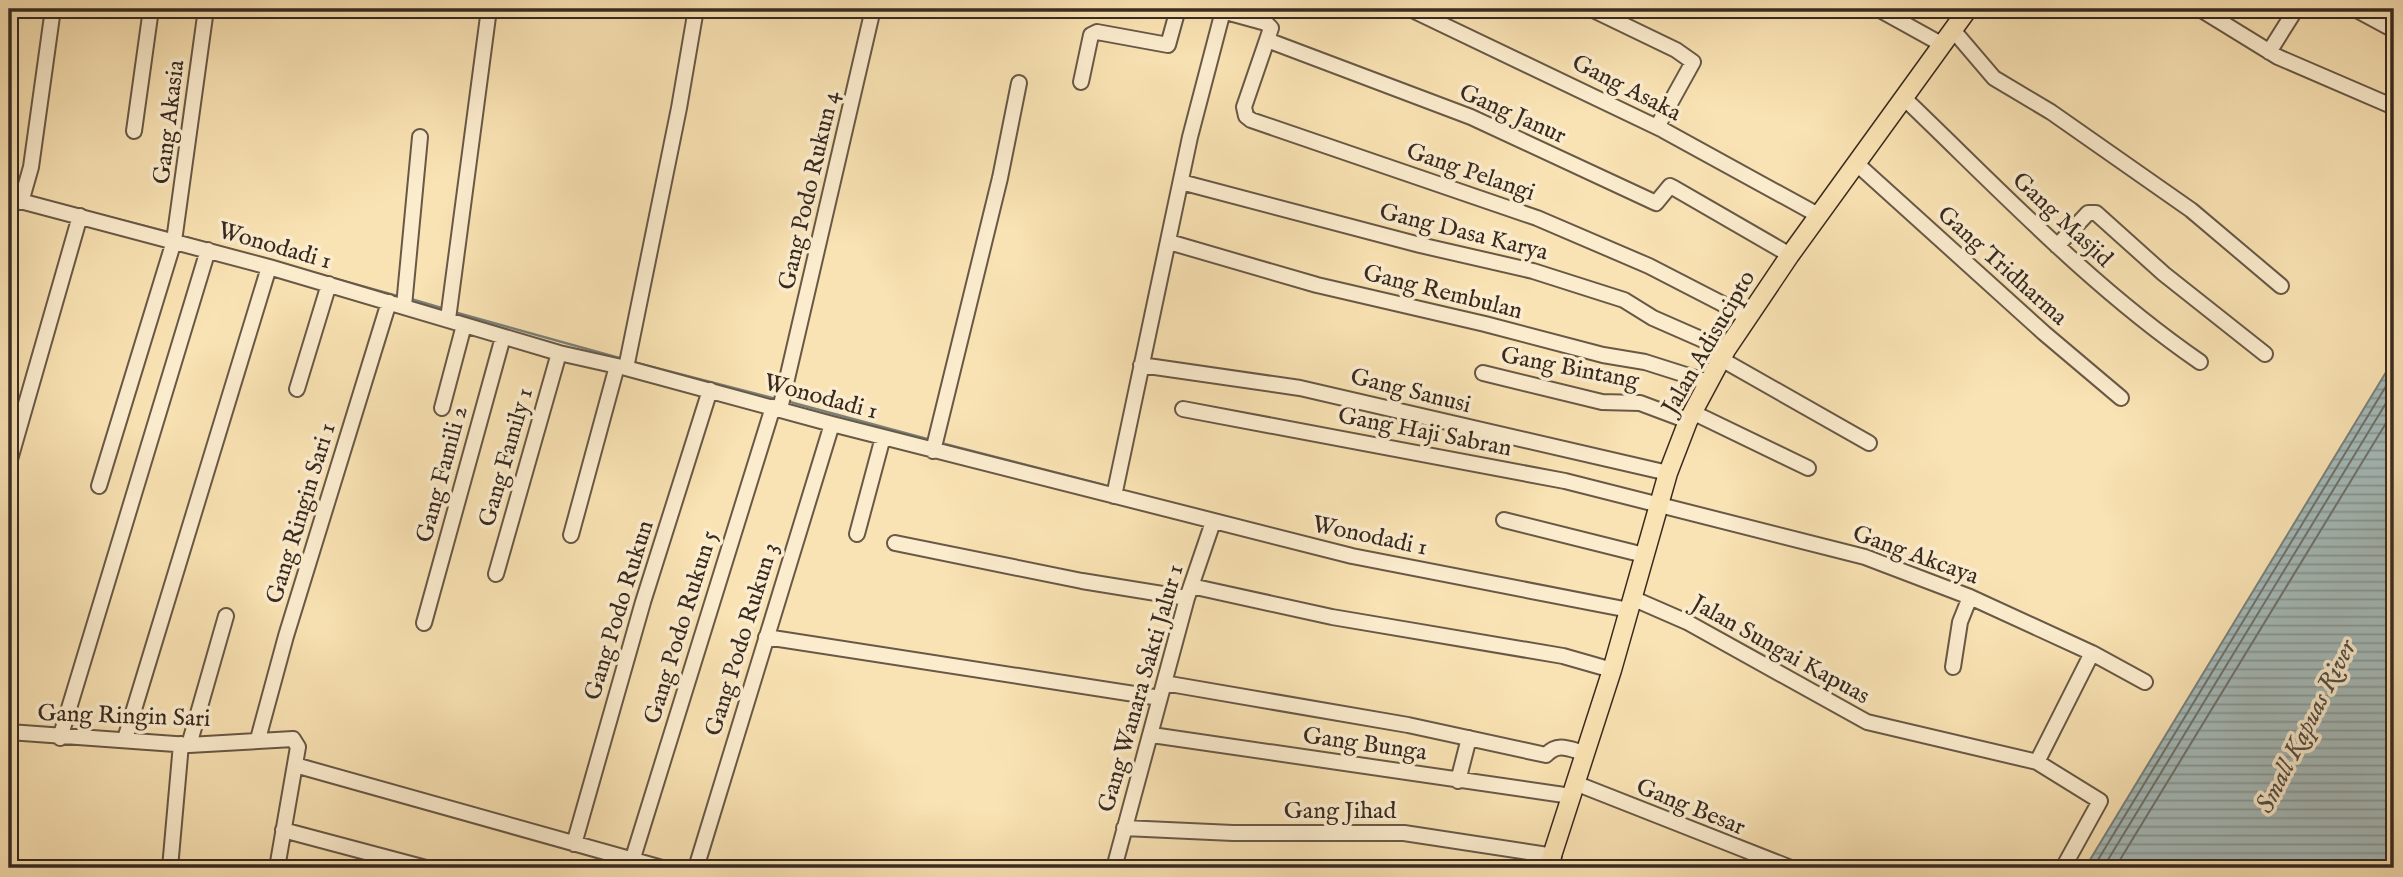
<svg xmlns="http://www.w3.org/2000/svg" width="2403" height="877" font-family="'IM FELL English',serif">
  <style>
    .water { fill: url(#water-rules); stroke: #79807c; stroke-width: 2 }
    .lines { fill: none; stroke-linecap: round; stroke-linejoin: round }
    .shore { stroke: #6e726d; stroke-width: 2 }
    .stream { stroke: #79807c; stroke-width: 2.5 }
    .minor-casing { stroke: #685846; stroke-width: 18 }
    .major-casing { stroke: #382a21; stroke-width: 21 }
    .minor { stroke: #fbecce; stroke-width: 14 }
    .major { stroke: #f9e2b3; stroke-width: 18 }
    .labels { text-anchor: middle; stroke-width: 7; stroke-linejoin: round; paint-order: stroke }
    .street-label { font-size: 24px; fill: #382a21; stroke: #fbecce }
    .water-label { font-size: 26px; font-style: italic; fill: #534e47; stroke: #fbecce }
  </style>
  <defs>
    <pattern id="water-rules" width="6" height="5" patternUnits="userSpaceOnUse" patternTransform="scale(1.75)"><rect width="6" height="5" fill="#a4bab9"/><path d="M0 2.5h6" fill="none" stroke="#879796"/></pattern>
  </defs>
  <rect width="100%" height="100%" fill="#f9e2b3"/>
  <filter id="stains"><feTurbulence type="fractalNoise" baseFrequency=".00286" numOctaves="4"/><feColorMatrix values="0 0 0 0 .2 0 0 0 0 .09 0 0 0 0 .02 0 0 0 .5 -.17"/></filter>
  <radialGradient id="worn" r=".72"><stop offset=".6" stop-color="#630" stop-opacity="0"/><stop offset="1" stop-color="#630" stop-opacity=".3"/></radialGradient>
  <path class="water" d="M2394 359V856L2387 868H2085Z"/>
  <g class="lines">
    <path class="shore" d="M2093 868 2394 373
      M2103 868 2394 390
      M2115 868 2394 410"/>
    <path class="stream" d="M63 205 168 232
      M182 236 401 297
      M411 299 445 309
      M454 312 623 359
      M633 362 776 399
      M786 401 931 440
      M941 443 1104 485"/>
    <g class="minor-casing">
      <path id="minor" d="M1215 9 1266 23 1271 28 1267 40 1471 117 1656 203 1670 186 1674 188 1790 255
        M1410 9 1663 130 1818 215
        M1591 9 1676 50 1693 62 1657 127
        M1878 9 1943 45
        M2200 9 2278 57 2394 107
        M2355 9 2394 30
        M1953 30 1994 78 2051 112 2191 210 2281 286
        M1267 40 1244 107 1246 116 1251 120 1537 218 1649 266 1748 317
        M2269 52 2296 9
        M1081 82 1091 35 1097 32 1168 45 1178 9
        M1905 99C2000 190 2091 287 2200 362
        M134 131 151 9
        M1857 164 2044 333 2121 398
        M1181 182 1420 245 1533 271 1624 300 1653 318 1726 350
        M9 198 269 267 559 353 626 368 832 424 1352 556 1629 610
        M21 202 31 167 53 9
        M1169 242 1317 285 1485 324 1603 355 1645 362 1708 382
        M2057 246 2088 213H2096L2164 274 2265 354
        M404 306 420 137
        M448 319 489 9
        M1721 359 1869 443
        M1141 365 1300 388 1668 473
        M626 368 679 108 696 9
        M1483 373 1602 402 1640 403 1688 421
        M297 389 329 284
        M442 408 464 325
        M780 409 873 9
        M1183 409 1565 481 1865 557 1970 597 2092 653 2145 682
        M1692 412 1808 468
        M933 451 1000 178 1019 83
        M9 463 80 216
        M99 486 174 241 206 9
        M1114 496 1190 137 1223 11
        M1504 520 1644 555
        M857 534 883 437
        M571 535 617 366
        M895 543 1082 581 1187 598
        M496 574 559 353
        M1191 586 1332 617 1563 656 1612 670
        M1632 598 1687 622 1867 722 2037 762 2100 801 2063 868
        M424 623 503 337
        M766 637 1160 698
        M1953 667 1960 622 1970 597
        M1164 683 1408 725 1546 755C1558 742 1569 749 1584 753
        M9 732 189 745 293 739 298 747 277 868
        M1152 735 1571 796
        M60 738 208 250
        M125 739 269 267
        M258 739 286 636 389 302
        M189 745 226 616
        M2037 762 2092 653
        M295 765 662 868
        M1458 781 1469 738
        M1575 783 1791 868
        M1124 828 1233 833H1404L1554 856
        M283 830 426 868
        M574 844 643 602 710 390
        M632 861 773 407
        M170 868 181 744
        M696 868 832 424
        M1114 868 1187 598 1213 522"/>
    </g>
    <g class="major-casing">
      <path id="major" d="M1548 868 1612 670 1668 473 1688 421 1726 350 1790 255 1968 9"/>
    </g>
    <use href="#minor" class="minor"/>
    <use href="#major" class="major"/>
  </g>
  <g class="labels">
    <g class="street-label">
      <text transform="translate(1627 87) rotate(27)" y="8">Gang Asaka</text>
      <text transform="translate(1513 113) rotate(24)" y="8">Gang Janur</text>
      <text transform="translate(168 122) rotate(-83)" y="8">Gang Akasia</text>
      <text transform="translate(1471 171) rotate(19)" y="8">Gang Pelangi</text>
      <text transform="translate(808 190) rotate(-77)" y="8">Gang Podo Rukun 4</text>
      <text transform="translate(2063 219) rotate(43)" y="8">Gang Masjid</text>
      <text transform="translate(1464 231) rotate(14)" y="8">Gang Dasa Karya</text>
      <text transform="translate(275 245) rotate(16)" y="8">Wonodadi 1</text>
      <text transform="translate(2003 265) rotate(42)" y="8">Gang Tridharma</text>
      <text transform="translate(1443 291) rotate(14)" y="8">Gang Rembulan</text>
      <text transform="translate(1708 342) rotate(-60)" y="8">Jalan Adisucipto</text>
      <text transform="translate(1570 367) rotate(11)" y="8">Gang Bintang</text>
      <text transform="translate(1411 390) rotate(14)" y="8">Gang Sanusi</text>
      <text transform="translate(821 396) rotate(15)" y="8">Wonodadi 1</text>
      <text transform="translate(1425 431) rotate(11)" y="8">Gang Haji Sabran</text>
      <text transform="translate(505 457) rotate(-74)" y="8">Gang Family 1</text>
      <text transform="translate(441 474) rotate(-75)" y="8">Gang Famili 2</text>
      <text transform="translate(300 513) rotate(-73)" y="8">Gang Ringin Sari 1</text>
      <text transform="translate(1370 535) rotate(12)" y="8">Wonodadi 1</text>
      <text transform="translate(1916 554) rotate(20)" y="8">Gang Akcaya</text>
      <text transform="translate(618 610) rotate(-73)" y="8">Gang Podo Rukun</text>
      <text transform="translate(680 627) rotate(-73)" y="8">Gang Podo Rukun 5</text>
      <text transform="translate(741 639) rotate(-73)" y="8">Gang Podo Rukun 3</text>
      <text transform="translate(1781 649) rotate(29)" y="8">Jalan Sungai Kapuas</text>
      <text transform="translate(1140 688) rotate(-74)" y="8">Gang Wanara Sakti Jalur 1</text>
      <text transform="translate(124 715) rotate(2)" y="8">Gang Ringin Sari</text>
      <text transform="translate(1365 743) rotate(8)" y="8">Gang Bunga</text>
      <text transform="translate(1691 806) rotate(22)" y="8">Gang Besar</text>
      <text x="1340" y="818">Gang Jihad</text>
    </g>
    <g class="water-label">
      <text transform="translate(2305 726) rotate(-63)" y="9">Small Kapuas River</text>
    </g>
  </g>
  <rect width="2403" height="877" fill="none" stroke="#f9e2b3" stroke-width="35"/>
  <rect x="10" y="10" width="2382" height="856" fill="none" stroke="#382a21" stroke-width="3.5"/>
  <rect x="18" y="18" width="2368" height="842" fill="none" stroke="#382a21" stroke-width="2"/>
  <rect width="100%" height="100%" filter="url(#stains)"/>
  <rect width="100%" height="100%" fill="url(#worn)"/>
</svg>
